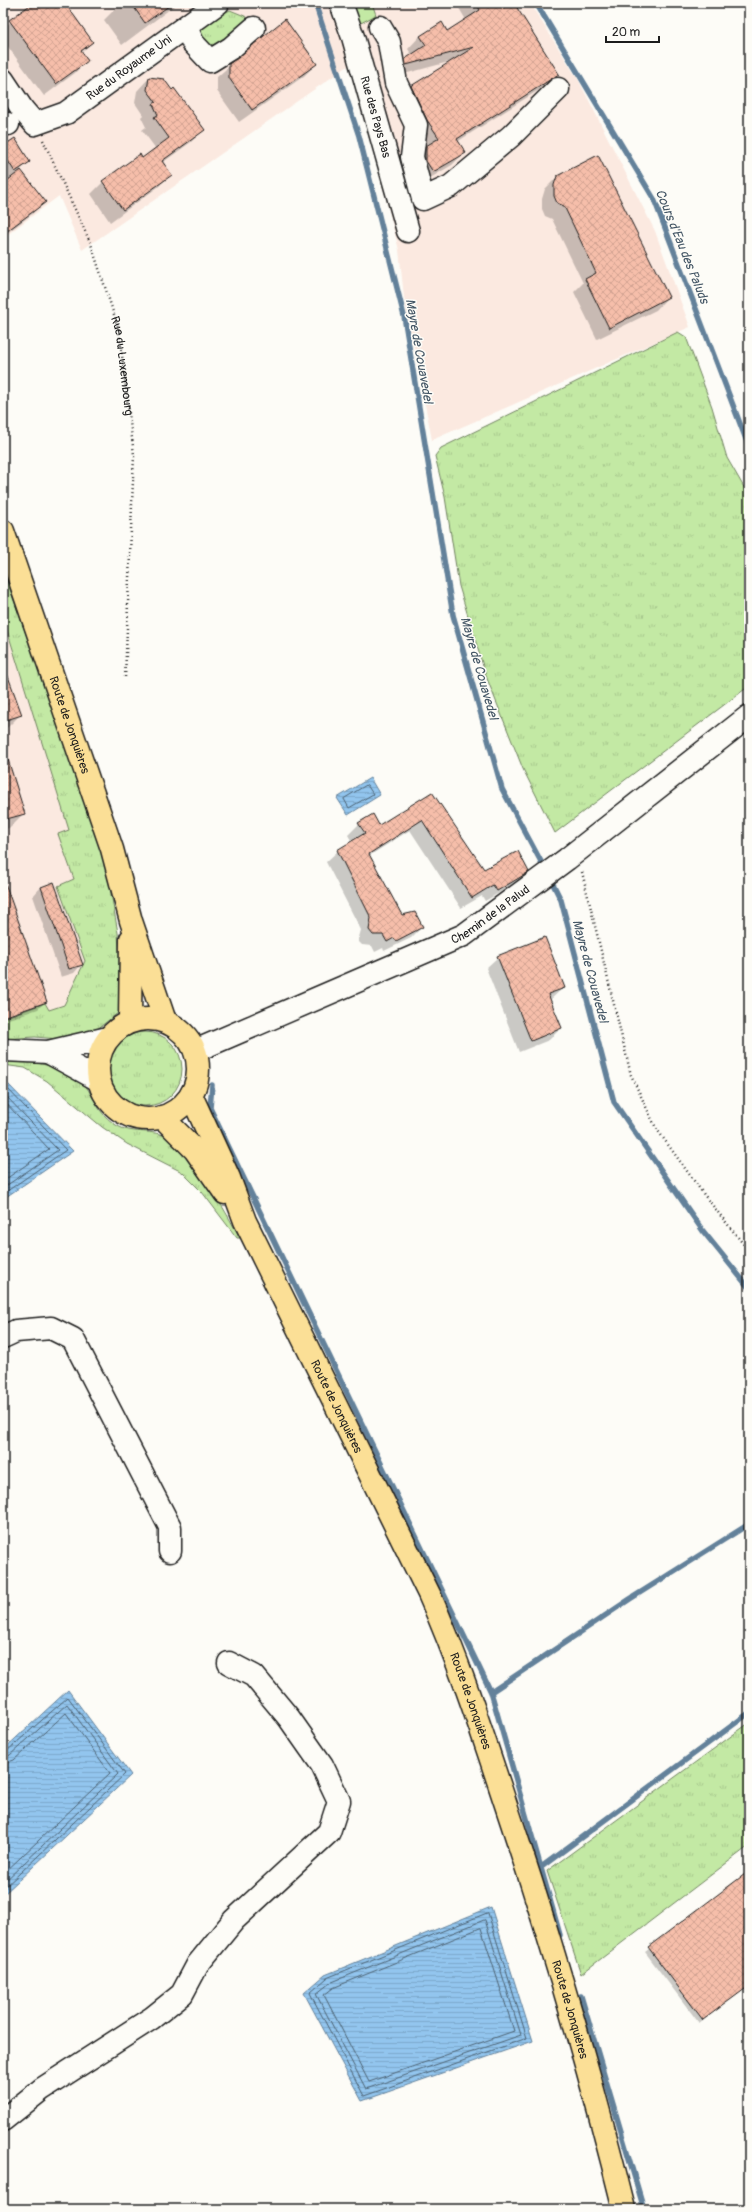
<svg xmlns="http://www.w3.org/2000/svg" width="752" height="2212" font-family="Pangolin,sans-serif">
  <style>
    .built { fill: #fbe9e0 }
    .grass { fill: url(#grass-tufts); stroke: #708260 }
    .water { fill: url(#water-rules); stroke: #63819a }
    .shadow { fill: #0003 }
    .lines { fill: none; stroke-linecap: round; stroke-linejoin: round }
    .shore { stroke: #4b6070; stroke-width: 1 }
    .stream { stroke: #63819a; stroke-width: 5.5 }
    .building { fill: url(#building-cross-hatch); stroke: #1c1c1c }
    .minor-casing { stroke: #1c1c1c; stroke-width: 25 }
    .major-casing { stroke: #1c1c1c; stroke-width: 25 }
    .path { stroke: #1c1c1c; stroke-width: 2.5; stroke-dasharray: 1 3; stroke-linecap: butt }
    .minor { stroke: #fdfcf7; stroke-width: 22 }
    .major { stroke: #fbdf96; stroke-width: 22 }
    .labels { text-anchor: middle; stroke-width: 3; stroke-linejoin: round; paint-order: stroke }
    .street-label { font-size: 12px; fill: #1c1c1c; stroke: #fdfcf7 }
    .water-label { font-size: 13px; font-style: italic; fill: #455766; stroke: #fdfcf7 }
  </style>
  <defs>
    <pattern id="grass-tufts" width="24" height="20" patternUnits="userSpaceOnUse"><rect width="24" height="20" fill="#c3e9a4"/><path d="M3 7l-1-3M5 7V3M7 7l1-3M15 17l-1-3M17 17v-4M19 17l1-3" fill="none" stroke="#a7c78d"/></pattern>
    <pattern id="water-rules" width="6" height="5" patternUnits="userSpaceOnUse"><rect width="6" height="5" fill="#92c5ee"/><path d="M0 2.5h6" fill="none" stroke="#7da9cc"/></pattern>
    <pattern id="building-cross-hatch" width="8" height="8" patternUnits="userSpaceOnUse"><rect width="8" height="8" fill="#f6beaa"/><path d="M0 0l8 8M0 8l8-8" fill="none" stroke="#d2a392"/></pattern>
  </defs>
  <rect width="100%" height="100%" fill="#fdfcf7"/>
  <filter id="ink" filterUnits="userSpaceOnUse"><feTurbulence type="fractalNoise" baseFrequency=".025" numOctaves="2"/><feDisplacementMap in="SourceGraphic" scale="8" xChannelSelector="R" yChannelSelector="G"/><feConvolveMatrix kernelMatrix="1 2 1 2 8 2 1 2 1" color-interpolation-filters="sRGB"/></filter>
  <g filter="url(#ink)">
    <path class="built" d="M3 3H530L579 81 655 231 690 327 432 440 404 297 399 250 351 64 82 250 59 196 3 238Z
      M3 565 29 641 125 980 3 1037Z"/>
    <path class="grass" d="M352 3H372L376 15 359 24Z
      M230 10 247 17 245 29 215 46 206 43 199 31 204 23Z
      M678 332 686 337 712 407 727 458 749 496V686L555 833 523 769 486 676 459 586 445 497 435 456 441 448Z
      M3 570 61 731 106 865 118 933 122 1004 118 1013 96 1030 59 1039 35 1037 3 1039V1018L45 1003 49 1010 64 1005 85 961 58 886 74 879 58 834 69 830 3 617Z
      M108 1069a37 37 0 1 1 74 0a37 37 0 1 1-74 0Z
      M18 1060C36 1062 73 1069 85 1085 96 1100 96 1110 113 1123 129 1135 145 1129 163 1135 188 1143 227 1214 240 1238H237L202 1192 182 1172 127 1144 102 1127 47 1081 25 1068 3 1065V1061Z
      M749 1723V1846L581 1974 547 1871Z"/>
    <path class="water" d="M370 778 380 795 348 815 337 798Z
      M7 1083 73 1151 3 1199V1084Z
      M68 1690 131 1775 3 1895V1750Z
      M491 1907 533 2041 362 2101 304 1993 325 1975Z"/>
    <path class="shadow" d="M35 3H63L92 42 81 53 87 60 75 73 44 96 3 40V28Z
      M121 3H178L122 45 104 20Z
      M456 3H513L558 73 545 86 457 142 464 153 452 165 420 184 414 160 425 148 415 133 400 100 412 87 452 61 393 77V72L412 55 408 49 420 36 447 32 466 20Z
      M285 21 316 64 304 76 239 122 217 91V77L265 35Z
      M149 78 204 129 191 142 162 163 170 175 158 187 110 222 91 194 103 182 156 149 142 130 146 127 141 117 143 115 135 103 137 91Z
      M3 148 29 162 20 170 44 202 32 214 3 236V186L10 180 3 183Z
      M558 176 668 297 656 310 597 339 574 292 583 283 552 219 545 216 542 209V199L545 189Z
      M3 664 20 715 8 727 3 729Z
      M3 778 24 813 9 828 3 830Z
      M432 794 483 870 527 872 516 883 485 901 482 896 461 908 410 830 369 856 401 916 422 927 411 938 384 951 383 948 375 952 372 946 362 945 358 941 361 930 326 862 338 851 352 842 348 835 359 824 379 826Z
      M41 887 82 964 74 973 61 977 33 896Z
      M3 901 46 1001 38 1009 3 1021Z
      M498 957 563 988 550 1000 561 1028 549 1040 519 1052 486 968Z
      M749 1872V1986L699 2023 645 1952Z"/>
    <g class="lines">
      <path class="shore" d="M367 785 373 794 349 808 344 799Z
        M3 1088H7L66 1150 3 1194
        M3 1093 58 1150 3 1188
        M3 1100 49 1149 3 1181
        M3 1753 7 1751 68 1697 125 1774 3 1889
        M3 1758 10 1755 67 1704 118 1774 3 1883
        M3 1764 14 1760 66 1713 110 1773 3 1874
        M488 1913 527 2038 364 2096 310 1993 327 1978Z
        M485 1920 521 2035 366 2089 316 1994 330 1983Z
        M481 1928 514 2031 369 2082 324 1995 333 1988Z"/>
      <path class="stream" d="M315 3 359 136 404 316 453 615 502 789 545 869
        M536 3 654 199 749 447
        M550 878 561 900 614 1102 703 1231 749 1288
        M212 1085 210 1108 491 1692 560 1935
        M491 1692 630 1599 749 1524
        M540 1868 749 1713
        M581 1996 644 2209"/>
    </g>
    <path class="building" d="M33 3H65L93 42 81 51 88 61 56 84 9 20Z
      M131 3H173L145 23Z
      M476 3H514L559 74 457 139 466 153 433 172 426 161V146L439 138 427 120 411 86 474 47 406 65 405 59 426 45 420 36 442 22 447 31 480 10Z
      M285 19 317 64 252 110 229 78V64Z
      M149 77 164 79 172 90 174 88 205 130 162 161 172 175 123 210 102 181 140 154 142 158 169 138 154 117 158 115 153 104 156 102 147 90Z
      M15 138 30 162 15 172 3 153V146Z
      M598 155 669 297 609 328 585 279 596 273 564 206 557 203 554 196V185L557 176Z
      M21 170 46 202 3 234V184Z
      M3 668H5L22 715 3 721Z
      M6 753 25 814 3 820V754Z
      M432 792 484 869 518 851 529 872 497 891 493 885 472 898 422 820 369 854 402 915 415 912 423 927 396 941 394 938 387 942 383 935H373L369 930 371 918 337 850 365 833 358 823 373 814 379 825Z
      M54 882 83 965 69 969 41 887Z
      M3 883H5L47 1002 3 1017Z
      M545 937 565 988 548 994 562 1028 531 1041 497 956Z
      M749 1871V1986L703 2020 648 1947Z"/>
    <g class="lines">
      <g class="minor-casing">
        <g id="minor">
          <path id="s2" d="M341 3 353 37 408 231"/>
          <path d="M186 27 193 43 210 61 231 48 254 28"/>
          <path d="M380 27 389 42 396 83 416 125 412 157 423 199 451 186 511 136 558 89"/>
          <path id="s3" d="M3 80 23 110 35 124 66 113 218 3"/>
          <path d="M3 123 8 124"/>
          <path d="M3 1050 48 1052 108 1038"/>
          <path id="s4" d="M195 1051 464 935 567 859 749 716"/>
          <path d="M48 1052 99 1080"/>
          <path d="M3 1337 16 1331 51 1328 73 1339 170 1527V1551"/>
          <path d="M3 2120 42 2089 152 2018 182 1994 198 1964 234 1920 329 1832 339 1801 322 1765 289 1718 254 1676 229 1663"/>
        </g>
      </g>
      <g class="major-casing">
        <g id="major">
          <path id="s5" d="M3 531 112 849 131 921 165 1021"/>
          <circle cx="148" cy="1069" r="50"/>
          <path d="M130 1021 131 939"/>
          <path id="s6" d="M191 1095 229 1178 245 1221 429 1594C462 1668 486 1745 512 1823 554 1950 592 2079 624 2209"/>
          <path d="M162 1117 195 1150 225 1193"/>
        </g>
      </g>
      <g class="path">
        <path id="s1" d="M43 140 91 244 119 330 134 455 125 678"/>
        <path d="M582 872 631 1075 656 1128 705 1196 749 1251"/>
      </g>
      <use href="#minor" class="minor"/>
      <use href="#major" class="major"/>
    </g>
  </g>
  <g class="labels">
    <g class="street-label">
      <text dy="4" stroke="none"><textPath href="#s3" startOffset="165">Rue du Royaume Uni</textPath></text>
      <text dy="4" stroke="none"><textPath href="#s2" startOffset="119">Rue des Pays Bas</textPath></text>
      <text dy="4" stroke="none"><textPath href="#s1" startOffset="241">Rue du Luxembourg</textPath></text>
      <text dy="4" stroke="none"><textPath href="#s5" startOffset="205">Route de Jonquières</textPath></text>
      <text dy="4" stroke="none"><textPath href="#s4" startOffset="326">Chemin de la Palud</textPath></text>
      <text dy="4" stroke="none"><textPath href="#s6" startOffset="344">Route de Jonquières</textPath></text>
      <text dy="4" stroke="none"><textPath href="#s6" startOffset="668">Route de Jonquières</textPath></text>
      <text dy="4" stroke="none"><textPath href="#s6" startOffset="992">Route de Jonquières</textPath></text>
    </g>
    <g class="water-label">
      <text transform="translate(683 246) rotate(68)" y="5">Cours d'Eau des Paluds</text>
      <text transform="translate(420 351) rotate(80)" y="5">Mayre de Couavedel</text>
      <text transform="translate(480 668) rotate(74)" y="5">Mayre de Couavedel</text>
      <text transform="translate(591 971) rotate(75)" y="5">Mayre de Couavedel</text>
    </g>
  </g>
  <rect width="752" height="2212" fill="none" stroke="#fdfcf7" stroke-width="16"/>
  <rect x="8" y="8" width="736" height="2196" fill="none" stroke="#1c1c1c" stroke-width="1.5" filter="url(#ink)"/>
  <path d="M606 36v6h53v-6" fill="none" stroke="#1c1c1c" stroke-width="2"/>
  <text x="612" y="36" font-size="12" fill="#1c1c1c" stroke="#fdfcf7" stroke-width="3" paint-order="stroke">20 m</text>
</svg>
